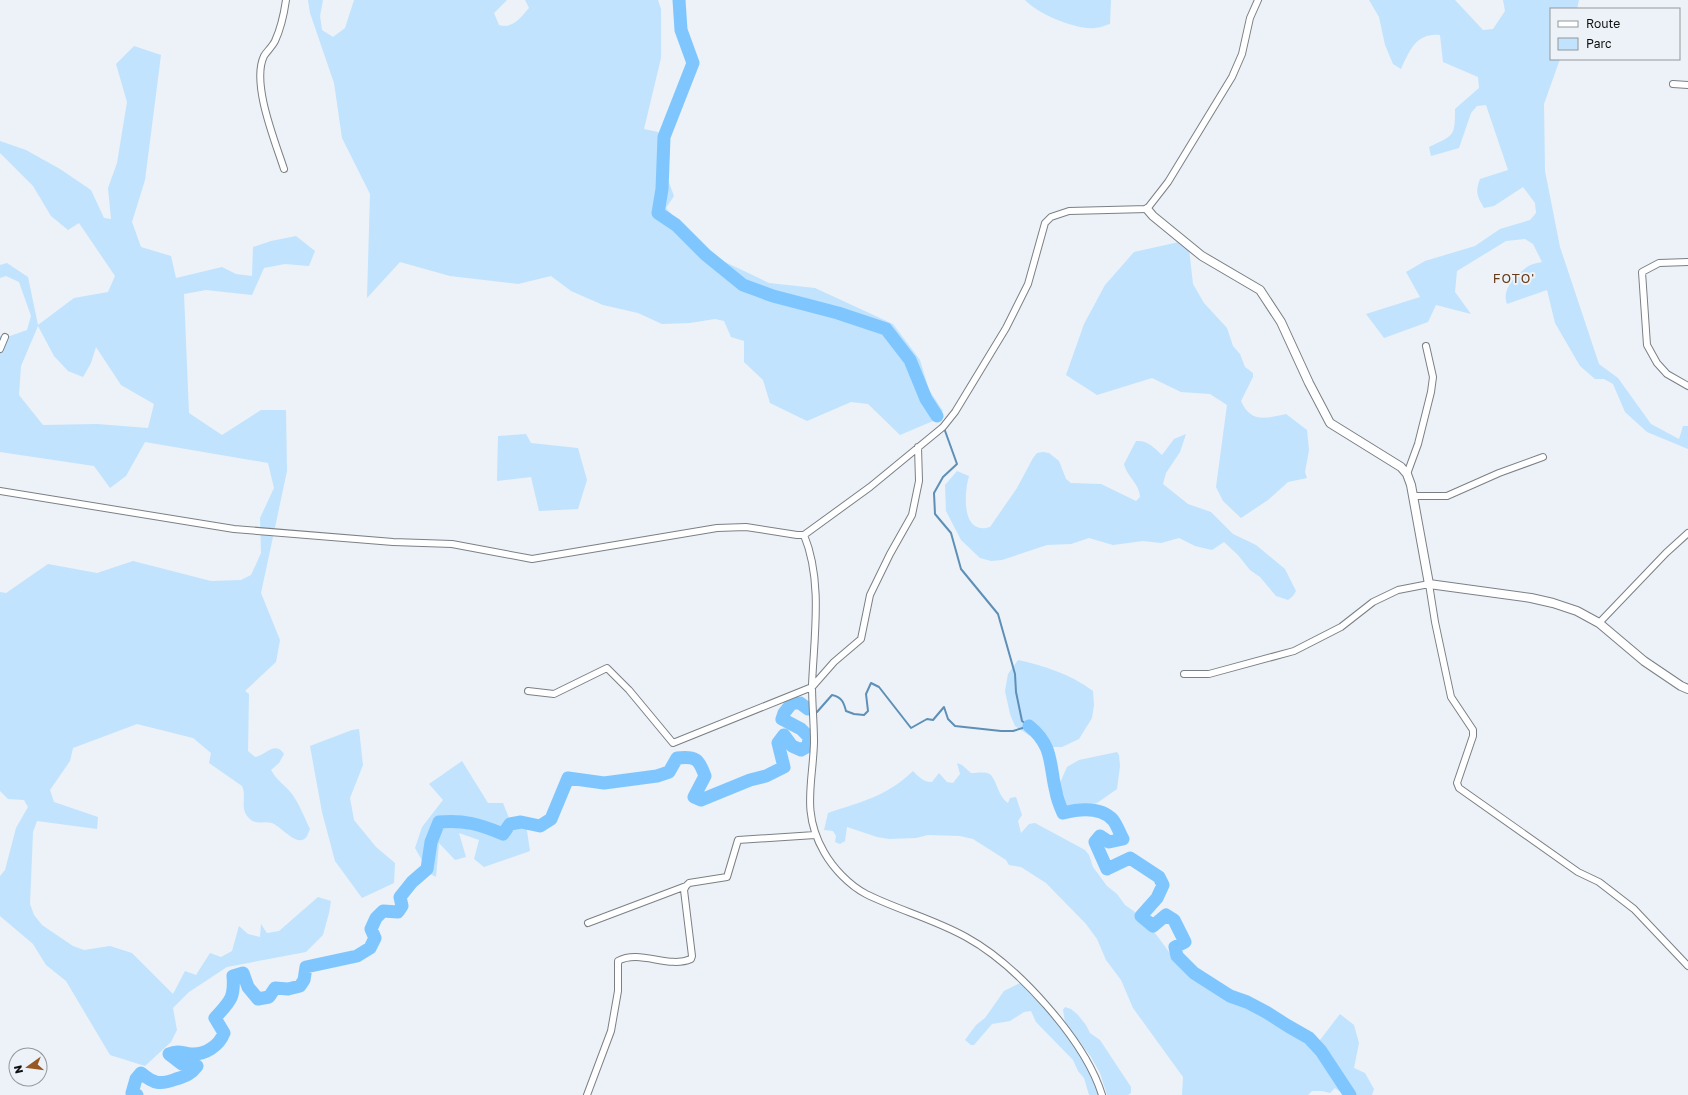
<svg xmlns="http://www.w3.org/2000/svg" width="1688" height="1095" font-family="'Golos Text',sans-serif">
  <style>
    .green { fill: #c1e3fe; fill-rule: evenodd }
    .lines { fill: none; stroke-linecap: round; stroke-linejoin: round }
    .stream { stroke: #5d8fb7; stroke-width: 2 }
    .river { stroke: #7fc6fe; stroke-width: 13 }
    .minor-casing { stroke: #7b8085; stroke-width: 8 }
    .tertiary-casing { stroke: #7b8085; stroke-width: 10 }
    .minor { stroke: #fff; stroke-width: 6 }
    .tertiary { stroke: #fff; stroke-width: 8 }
    .labels { text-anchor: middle; stroke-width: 4; stroke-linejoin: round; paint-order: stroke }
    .quarter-label { font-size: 13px; letter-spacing: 1px; fill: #683b17; stroke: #ecf2f7 }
  </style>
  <rect width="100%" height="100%" fill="#ecf2f7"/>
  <path class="green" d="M308 0H323L320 16 322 30 333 37 345 28 354 0H507L494 13 499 25C513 29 520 18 529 8L525 0H658L661 9V58L644 129 658 132 670 145 668 180 674 196 666 208 698 243 725 262 769 283 815 288 893 324 920 360 929 390 943 411 933 421 900 435 868 404 851 402 807 421 770 403 763 380 744 362V341L731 337 724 321 715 319 690 323 662 324 638 313 603 305 571 291 551 276 518 284 450 276 400 262 367 298 370 194 342 138 334 83 310 13Z
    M1025 0H1111L1110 24C1105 25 1100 28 1095 28 1076 30 1038 14 1025 0Z
    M1369 0H1455L1483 30 1493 29 1505 11 1503 0H1579L1577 9H1551V59H1560L1544 104 1545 171 1560 247 1599 364 1618 378 1651 424 1679 439 1683 426H1688V449L1647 432 1625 412 1613 384 1604 379H1595L1580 366 1555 323 1547 290 1507 304C1501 289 1516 275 1527 267 1531 264 1537 263 1542 262L1533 244 1525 239 1506 241 1457 271 1455 292 1471 314 1436 305 1428 322 1384 338 1366 314 1420 297 1406 272 1425 261 1475 246 1500 229 1530 220 1536 213 1535 203 1523 187 1494 206 1484 208C1477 196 1475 192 1480 179L1508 170 1486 105 1477 106 1471 113 1459 148 1431 156 1429 147C1454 135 1455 137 1455 109L1479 88 1478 77 1443 62 1440 35C1416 33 1410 50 1401 69L1393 64 1385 45 1379 17Z
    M134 46 161 55 145 180 132 222 141 247 171 256 176 278 222 267 236 274 252 276 253 247 271 241 296 236 315 251 309 266 285 264 264 268 252 295 206 290 184 294 189 413 222 435 261 410H286L287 471 261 593 280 640 276 662 245 691 249 694 248 751 255 757C265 756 275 740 284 754L279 763 271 770C277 781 285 785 292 794 300 805 304 817 310 829 308 833 307 840 301 840 293 842 280 826 272 823 262 820 256 827 247 816 240 806 247 796 242 786L209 763 211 753 193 738 137 724 73 748 70 761 50 790 54 802 98 817 97 829 37 821 33 832 30 904 34 915 42 925 73 946 84 950 110 946 132 953 173 994 185 971 196 975 210 953 221 957 232 951 239 926 248 934 260 937 261 924 267 933 279 931 318 897 331 901 329 913 323 935 306 952 227 967 189 992 173 1008 177 1030 171 1042 145 1066 110 1055 66 981 46 965 33 944 0 916V876L5 870 16 828 28 807 24 800 8 799 0 791V592L6 593 48 564 97 573 133 561 211 581 241 580 251 575 261 553 260 518 274 488 268 463 145 442 126 476 110 488 94 466 0 452V336H10L27 330 31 316 19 282 6 276 0 278V265L7 263 28 277 38 325 74 298 108 292 115 276 79 223 68 230 51 216 33 186 0 153V141L26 150 60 169 91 190 104 218 111 219 108 188 117 163 127 102 116 64ZM38 326 54 356 68 371 83 377 91 363 96 347 121 385 154 404 148 428 97 424 43 425 19 395 21 366Z
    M1188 240 1193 284 1204 303 1227 328 1233 346 1240 354 1245 367 1253 373V377L1241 401C1251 424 1267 418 1286 414L1307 430 1309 450 1305 472 1307 478 1288 482 1268 500 1241 518 1223 501 1216 487 1227 405 1210 394 1181 392 1152 378 1097 395 1066 375 1084 324 1105 285 1134 252Z
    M526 434 531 443 578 448 587 480 578 509 539 511 531 477 497 481 498 436Z
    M1186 434 1180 452 1166 473 1163 484 1188 504 1211 512 1233 534 1256 545 1285 569 1296 591 1293 596 1288 600 1276 596 1260 577 1250 570 1238 555 1224 542 1212 550 1195 546 1179 538 1161 543 1143 541 1113 545 1089 538 1071 544 1047 545 1002 560 991 561 980 558 961 540 946 511 945 485 957 471 969 476C964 493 961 536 990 527L1017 488 1033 458 1037 453 1043 452 1049 453 1059 461 1066 479 1071 483 1101 484 1136 501 1140 497C1140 484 1127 477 1124 464L1136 441C1148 440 1154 448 1162 455L1174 439Z
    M1018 660C1045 666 1070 674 1093 691L1094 705 1092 718 1079 739 1062 747H1047L1015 726 1010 714 1005 691 1008 674Z
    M359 729 363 765 350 798 354 820 376 847 395 863 394 883 362 898 335 861 322 812 310 746 352 730Z
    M1117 752 1119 755 1120 766 1117 789 1097 803 1069 808 1063 804 1059 785 1067 767 1079 760Z
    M462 761 488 803H503L509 818H525L530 851 484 867 474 859 479 840 459 833 466 857 455 860 439 843 436 877 429 873 415 848 422 827 443 800 429 784Z
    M957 763 962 765 971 773C976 773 983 772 987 773 996 774 997 796 1008 803L1010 798 1016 797 1022 815 1018 821 1021 833 1029 824 1035 823 1085 850 1089 855 1093 867 1107 886 1117 894 1125 905 1135 912 1152 929 1175 960 1203 985 1256 1010 1309 1042 1320 1040 1340 1014 1354 1025 1359 1043 1354 1068 1365 1073 1374 1089 1372 1095H1345L1335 1088 1330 1093 1322 1091H1312L1308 1095H1182L1183 1077 1133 1008 1121 980 1106 960 1097 939 1086 924 1046 883 1021 867 1009 865 1006 860 973 839 960 836 928 835 916 838 889 839 877 837 847 827 845 841 840 844 835 842 836 836 833 831 824 830 828 813C863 801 886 797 913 771 919 777 923 782 932 782L939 773 947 782 953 783 960 774Z
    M1020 983 1043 1006 1072 1041 1092 1074 1099 1095H1089L1084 1078 1078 1071 1073 1060 1036 1022 1031 1011 1024 1012 1010 1021 992 1024 974 1045H971L965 1040 976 1025 985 1018 1004 991Z
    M1065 1007 1071 1009 1078 1015 1086 1025 1090 1033 1100 1040 1131 1087V1093L1128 1095H1107L1100 1073 1091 1057 1065 1022 1063 1010Z"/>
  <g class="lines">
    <path class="stream" d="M944 428 957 464 943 477 934 493 935 514 951 533 961 569 998 614 1015 674 1016 692 1022 721 1029 726
      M817 712 832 695C842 697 844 703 846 711L854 714 864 715 868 711 866 694 871 683 879 687 911 728 927 719 933 720 944 707 948 719 955 726 1001 731H1013L1029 726"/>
    <path class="river" d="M679 0 681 30 693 63 664 137 662 189 658 213 676 225 706 255 743 285 773 296 838 313 886 329 910 360 926 399 937 416
      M1029 726C1054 746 1049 765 1056 792 1057 799 1060 806 1063 813 1079 809 1101 807 1113 820 1117 825 1120 834 1123 839L1109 842 1100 836 1095 842 1107 869 1130 858 1159 877 1163 885 1157 898 1141 916 1153 926 1166 915 1174 920 1185 942 1175 947 1177 956 1194 973 1230 996 1247 1002 1266 1012 1288 1026 1309 1038 1321 1051 1350 1095
      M137 1095 132 1093 136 1079 141 1073C154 1084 160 1085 176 1079 186 1076 191 1074 197 1066L182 1064 169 1054C178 1050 182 1053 191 1054 205 1055 219 1046 224 1033L215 1018C229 1002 235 999 233 976L243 973 248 987 258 999 269 997 275 988 288 989 300 986 304 980 306 967 357 956 370 948 375 938 371 929 376 918 383 911 398 912 402 906 400 897 412 882 427 869 431 842 439 822C465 820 479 824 503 834L510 824 521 822 540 826 551 819 568 778 604 783 657 776 669 772 677 758C696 756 699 759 705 776L694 797 701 800 750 780 766 776 784 767 778 743 784 735 792 746 801 750 808 746 809 737 801 729 782 719 784 713 792 703H800L808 709"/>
    <g class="minor-casing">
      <path id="minor" d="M1673 84 1688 85
        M284 169C275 141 251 83 264 56 267 51 272 47 275 41 281 28 284 14 286 0
        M1688 262 1659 263 1642 272 1647 345 1657 363 1667 374 1688 386
        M0 349 5 337
        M1407 474 1418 444 1431 392 1433 377 1426 346
        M0 491 234 529 393 542 452 544 532 559 717 528 746 527 797 535H804L870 487 943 427 955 412 1006 328 1028 284 1045 223 1051 217 1069 211 1147 209 1168 182 1232 77 1242 54 1250 18 1258 0
        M1413 496H1447L1499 473 1543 457
        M804 535C823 581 814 636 812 685 812 704 814 723 814 742 813 783 801 812 824 852 833 868 849 885 866 894 898 910 934 919 966 937 1017 965 1085 1040 1102 1095
        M1599 623 1666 553 1688 533
        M1184 674H1209L1294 651 1341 627 1373 602 1398 590 1429 584 1435 622 1451 697 1473 730V736L1457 783 1459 788 1578 872 1599 882 1634 909 1688 966
        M528 691 554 694 607 668 629 690 673 743 812 687 834 662 861 639 870 595 890 554 912 515 919 481 918 447
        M588 923 686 886
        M587 1095 611 1031 618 991V961C640 949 668 969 691 959L692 956 684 890 686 886 689 883 727 877 738 840 815 835"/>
    </g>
    <g class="tertiary-casing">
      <path id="tertiary" d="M1147 209 1153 216 1202 256 1260 290 1281 322 1309 383 1330 423 1401 467 1407 474 1411 485 1429 584 1531 598 1553 603 1577 611 1599 623 1644 661 1681 686 1688 689"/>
    </g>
    <use href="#minor" class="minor"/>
    <use href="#tertiary" class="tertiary"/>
  </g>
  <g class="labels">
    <g class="quarter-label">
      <text x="1514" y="283">FOTO'</text>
    </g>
  </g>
  <rect x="1550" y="8" width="130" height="52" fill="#ecf2f7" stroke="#93989b"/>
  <rect x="1558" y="21" width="20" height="6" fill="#ffffff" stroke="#93989b"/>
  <text x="1586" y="28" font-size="12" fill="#0e1012">Route</text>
  <rect x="1558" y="38" width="20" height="12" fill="#c1e3fe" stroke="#93989b"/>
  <text x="1586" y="48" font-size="12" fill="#0e1012">Parc</text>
  <g transform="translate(28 1067) rotate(256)"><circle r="19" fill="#ecf2f7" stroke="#93989b"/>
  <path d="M0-3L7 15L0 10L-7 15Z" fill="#985823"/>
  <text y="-6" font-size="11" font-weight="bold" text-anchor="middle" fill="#0e1012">N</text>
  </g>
</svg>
